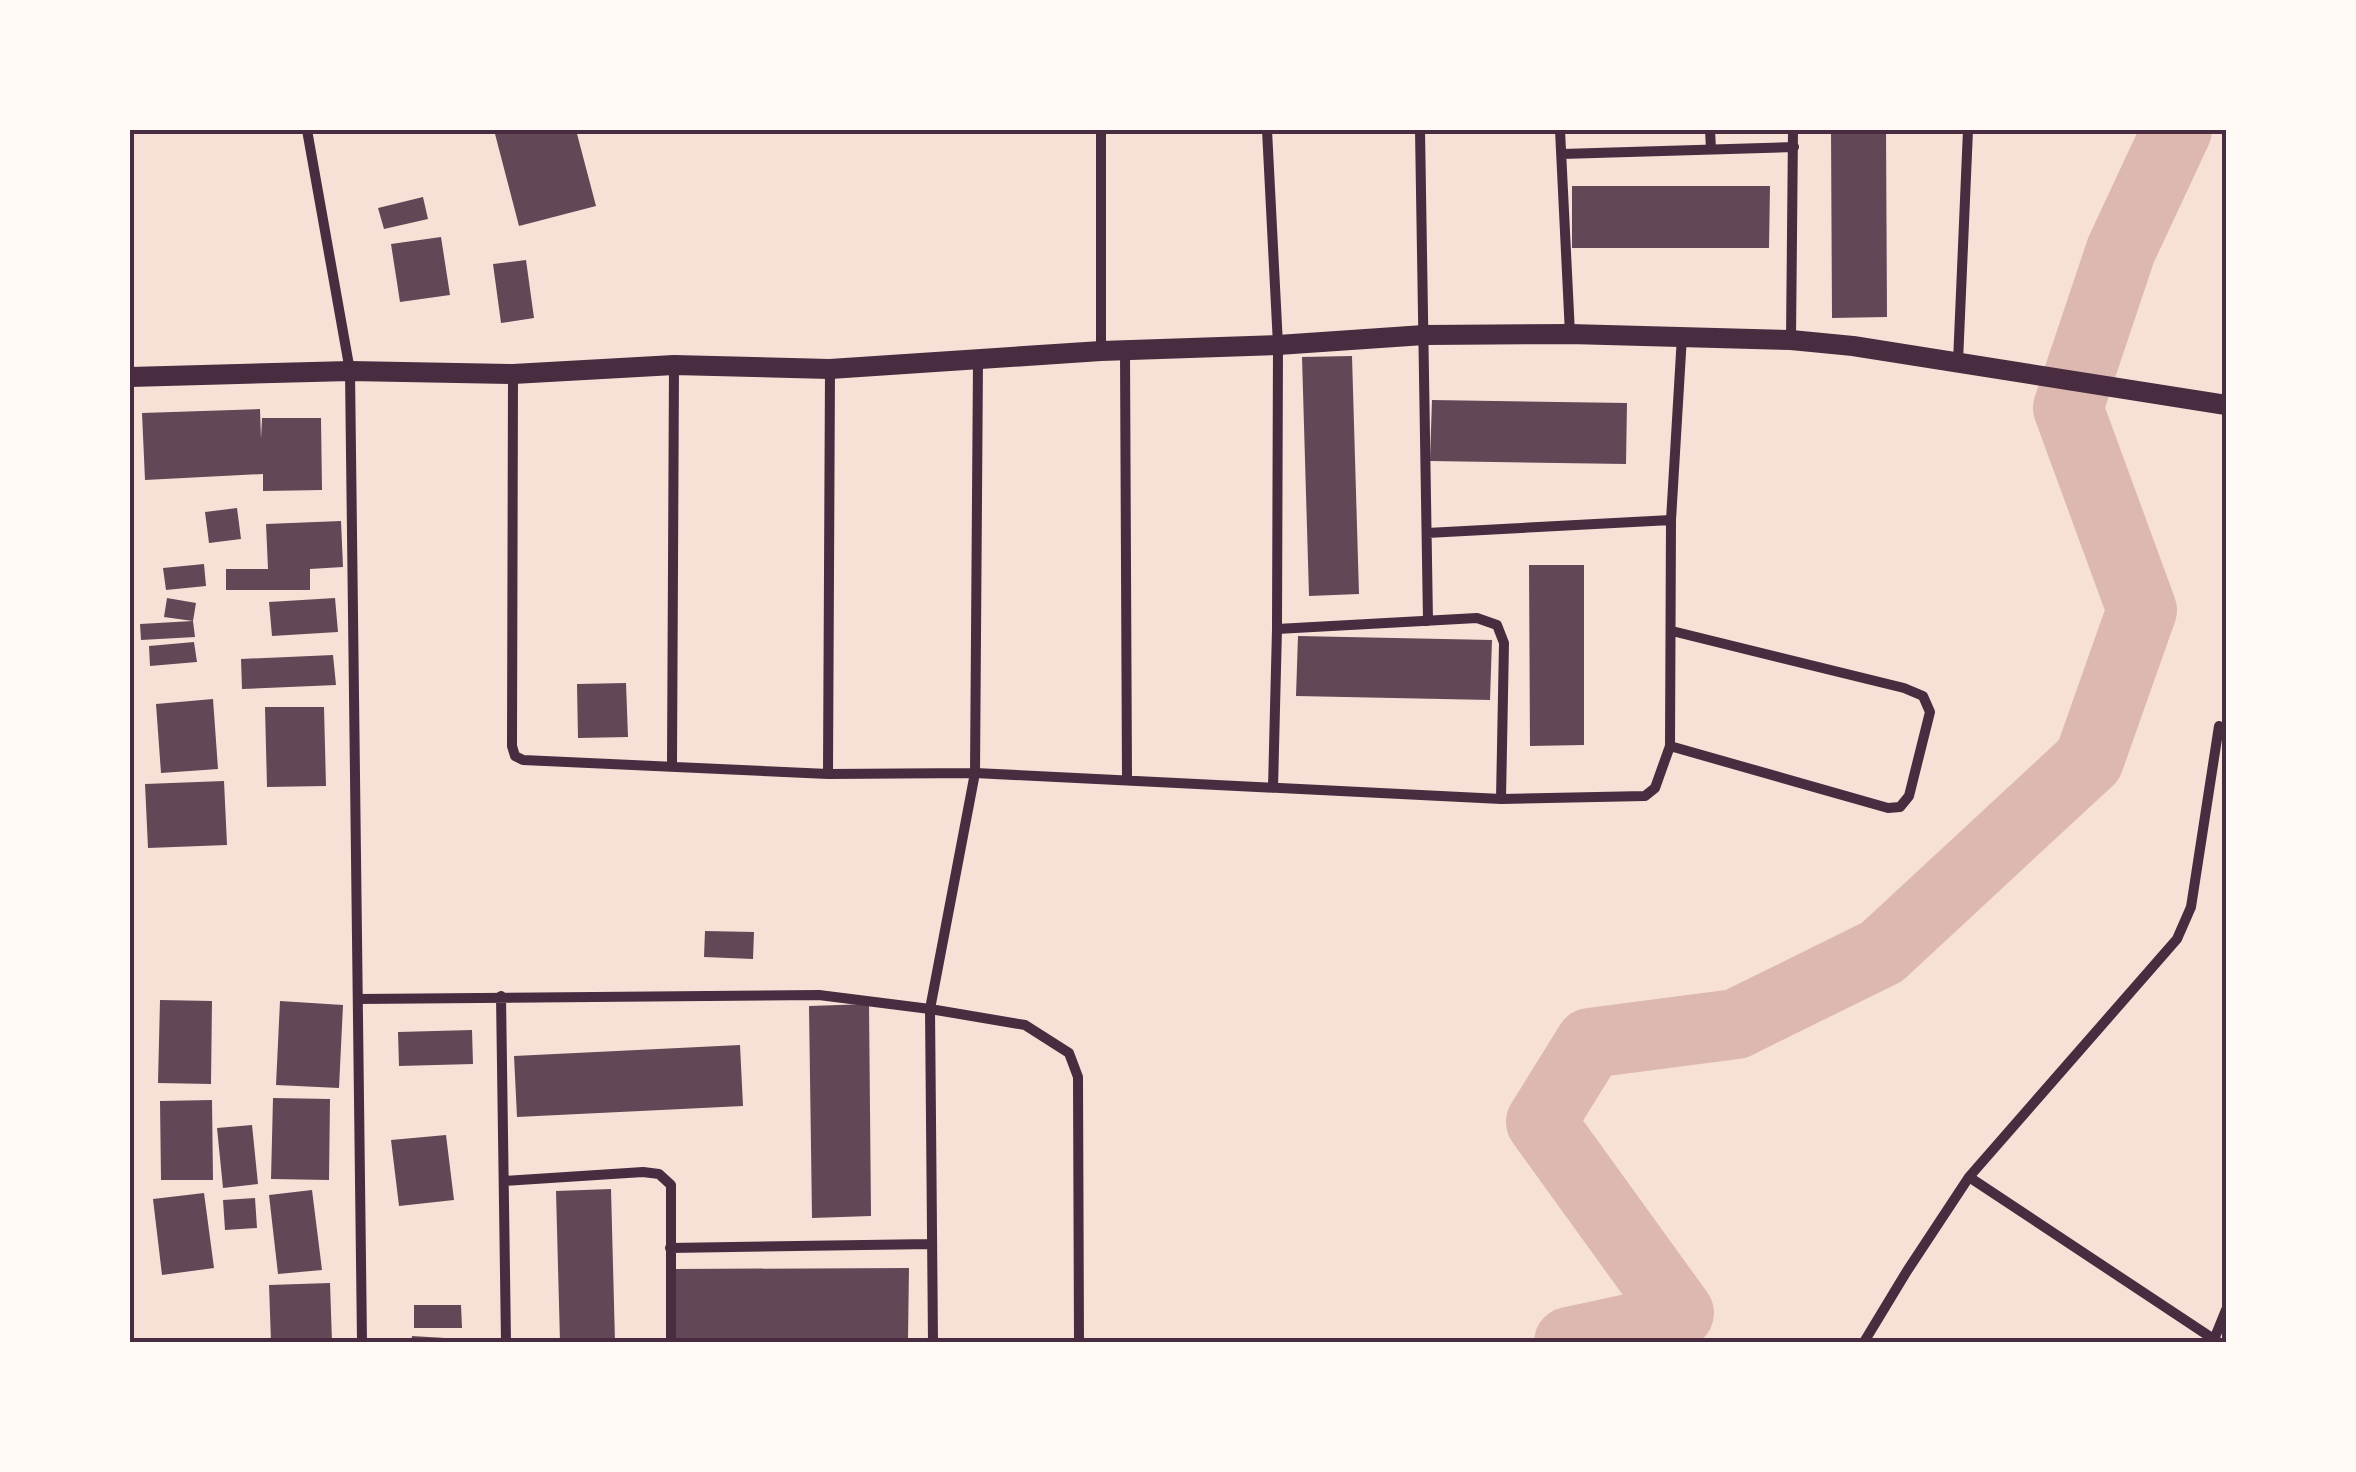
<svg xmlns="http://www.w3.org/2000/svg" width="2356" height="1472" font-family="'Space Grotesk',sans-serif">
  <style>
    .lines { fill: none; stroke-linecap: round; stroke-linejoin: round }
    .river { stroke: #dcb8b0; stroke-width: 70 }
    .building { fill: #644757 }
    .minor { stroke: #4a2c40; stroke-width: 10 }
    .secondary { stroke: #4a2c40; stroke-width: 20 }
    .neatline { fill: none; stroke: #4a2c40; stroke-width: 4 }
  </style>
  <rect width="100%" height="100%" fill="#f7e1d7"/>
  <g class="lines">
    <path class="river" d="M1569 1342 1634 1328 1679 1313 1541 1122 1590 1043 1736 1024 1882 952 2089 760 2142 610 2068 408 2121 250 2177 130"/>
  </g>
  <path class="building" d="M494 130H576L596 206 519 226Z
    M1831 130H1886L1887 317 1832 318Z
    M1572 186H1770L1769 248H1572Z
    M423 197 428 219 384 229 378 208Z
    M441 237 450 295 400 302 391 244Z
    M526 260 534 318 501 323 493 264Z
    M1352 356 1359 594 1309 596 1302 357Z
    M1432 400 1627 403 1626 464 1430 461Z
    M260 409 261 439 262 418H321L322 490 263 491V474L145 480 142 413Z
    M237 508 241 539 209 543 205 512Z
    M341 521 343 567 310 569V590H226V569H268L266 524Z
    M204 564 206 586 166 590 163 568Z
    M1529 565H1584V745L1530 746Z
    M167 598 196 603 193 621 164 617Z
    M335 598 338 632 272 636 269 602Z
    M193 621 195 637 141 640 140 624Z
    M1298 636 1492 640 1490 700 1296 696Z
    M194 642 197 662 150 666 149 646Z
    M333 655 336 685 242 689 241 659Z
    M626 683 628 737 578 738 577 684Z
    M213 699 218 769 161 773 156 704Z
    M265 707H324L326 786 267 787Z
    M224 781 227 845 148 848 145 784Z
    M705 931 754 932 753 959 704 957Z
    M160 1000 212 1001 211 1084 158 1083Z
    M280 1001 343 1005 339 1088 276 1085Z
    M869 1004 871 1216 812 1218 809 1006Z
    M472 1030 473 1064 399 1066 398 1032Z
    M740 1045 743 1106 517 1117 514 1056Z
    M273 1098 330 1099 329 1180 271 1179Z
    M212 1100 213 1180H161L160 1101Z
    M252 1125 258 1184 223 1188 217 1128Z
    M446 1135 454 1200 399 1206 391 1140Z
    M611 1189 615 1342H560L556 1191Z
    M312 1190 322 1270 278 1274 269 1195Z
    M204 1193 214 1268 162 1275 153 1199Z
    M255 1198 257 1228 225 1230 223 1200Z
    M909 1268 908 1339H675V1269Z
    M330 1283 332 1342H271L269 1285Z
    M414 1305H461L462 1328H414Z
    M412 1336 462 1339V1342H411Z"/>
  <g class="lines">
    <path class="minor" d="M307 130 350 371 362 1342
      M1267 130 1278 345 1277 629 1273 788
      M1420 130 1428 621
      M1560 130 1570 334
      M1710 130 1711 149
      M1562 154 1794 147
      M1791 339 1793 130
      M1101 350V130
      M1125 352 1127 780
      M1958 362 1968 130
      M513 374 512 746 515 756 523 760 828 774 975 773 1501 799 1645 796 1655 788 1670 746 1671 520 1682 336
      M1427 533 1671 520
      M1277 629 1477 618 1497 625 1504 643 1501 799
      M1670 746 1888 808 1900 807 1909 796 1930 712 1923 696 1904 688 1672 631
      M672 767 674 365
      M828 774 830 370
      M501 996 506 1342
      M358 999 819 995 930 1009 1025 1025 1069 1053 1078 1077 1079 1342
      M1969 1177 2218 1342
      M504 1181 643 1172 659 1174 671 1185V1342
      M670 1248 932 1244
      M933 1342 930 1009 975 773 978 360
      M1864 1342 1907 1271 1969 1177 2177 939 2191 907 2219 726
      M2213 1342 2226 1310"/>
    <path class="secondary" d="M130 377 350 371 513 374 674 365 830 369 1101 351 1278 345 1424 335 1570 334 1791 340 1853 346 2226 405"/>
  </g>
  <rect width="2356" height="1472" fill="none" stroke="#fffaf5" stroke-width="265"/>
  <rect x="132" y="132" width="2092" height="1208" class="neatline"/>
</svg>
